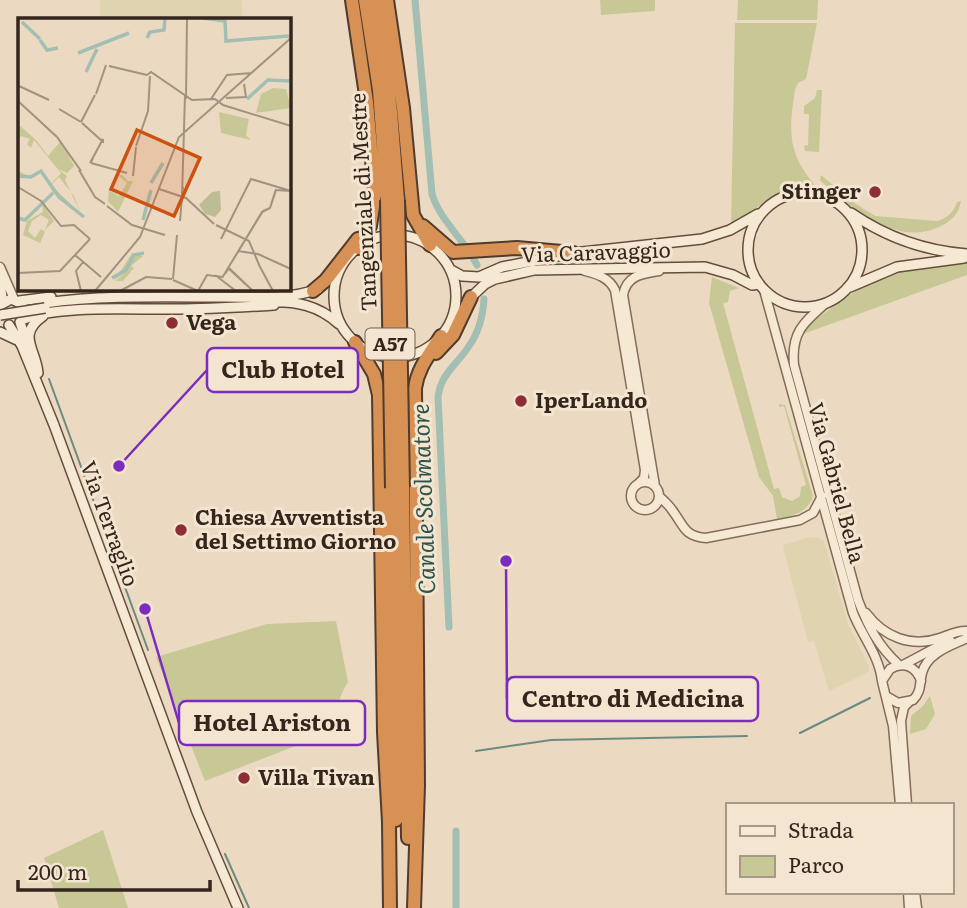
<svg xmlns="http://www.w3.org/2000/svg" width="967" height="908" font-family="Literata,serif">
  <style>
    .farmland { fill: #e0d3af }
    .green { fill: #c7c896 }
    .lines { fill: none; stroke-linecap: round; stroke-linejoin: round }
    .stream { stroke: #6b8b80; stroke-width: 2 }
    .canal { stroke: #a3beb3; stroke-width: 7 }
    .tertiary-casing { stroke: #836c5a; stroke-width: 11 }
    .secondary-casing { stroke: #654d3d; stroke-width: 12 }
    .motorway-casing { stroke: #513b2e; stroke-width: 16 }
    .tertiary { stroke: #f6e9d3; stroke-width: 8 }
    .secondary { stroke: #f6e9d3; stroke-width: 9 }
    .motorway { stroke: #d79155; stroke-width: 12 }
    .secondary-bridge-casing { stroke: #654d3d; stroke-width: 12; stroke-linecap: butt }
    .motorway-bridge-casing { stroke: #513b2e; stroke-width: 16; stroke-linecap: butt }
    .secondary-bridge { stroke: #f6e9d3; stroke-width: 9 }
    .motorway-bridge { stroke: #d79155; stroke-width: 12 }
    .poi-dot { fill: #8f2d37; stroke: #f3e5d0; stroke-width: 2.5 }
    .labels { text-anchor: middle; stroke-width: 6; stroke-linejoin: round; paint-order: stroke }
    .shield { fill: #f3e5d0; stroke: #6d5f53; stroke-width: 2 }
    .shield-label { font-size: 19px; font-weight: bold; fill: #34261d }
    .poi-label { font-size: 21px; font-weight: bold; fill: #34261d; stroke: #f3e5d0; text-anchor: start }
    .street-label { font-size: 21px; fill: #34261d; stroke: #f3e5d0 }
    .water-label { font-size: 23px; font-style: italic; fill: #2d534d; stroke: #f3e5d0 }
    .inset-river { fill: none; stroke: #a3beb3; stroke-width: 3.5 }
    .inset-road { fill: none; stroke: #a2927f; stroke-width: 2 }
    .view { fill: #cd510f; fill-opacity: 0.15; stroke: #cd510f; stroke-width: 3.5 }
    .inset-edge { fill: none; stroke: #34261d; stroke-width: 3.5 }
    .leader { fill: none; stroke: #7b2cbf; stroke-width: 2.5 }
    .callout-dot { fill: #7b2cbf; stroke: #f3e5d0; stroke-width: 2.5 }
    .callout { fill: #f3e5d0; stroke: #7b2cbf; stroke-width: 2.5 }
    .callout-label { font-size: 23px; text-anchor: middle; font-weight: bold; fill: #34261d }
  </style>
  <rect width="100%" height="100%" fill="#ebdac1"/>
  <path class="farmland" d="M100 0H241L243 19H100Z
    M810 537 818 538 824 541 848 624 869 666V671L865 674 829 691 814 641 808 642 784 551 783 545Z"/>
  <path class="green" d="M600 0H655V11L601 15Z
    M738 0H818L817 20H737Z
    M735 23H817L806 79 798 83 795 90C788 135 788 155 819 190 776 187 765 204 731 225Z
    M817 90H822L819 152 805 151 804 146 808 145 809 114H804V106L815 98Z
    M821 175 856 204 875 216 937 221C946 219 955 211 957 202L961 201C959 213 952 221 941 226 899 248 853 210 823 183L820 180Z
    M967 263V275L803 334 808 324C834 308 859 285 886 274 911 264 941 265 967 263Z
    M712 277 739 288 730 291 728 302 723 303 774 489 779 488 782 497 792 501 800 496 801 487 806 485 784 406 779 407V404L785 405 813 496C809 512 791 517 777 519L773 496 759 477 709 303Z
    M336 621 348 682C339 697 335 709 338 727L324 730V735L205 781 156 657 267 624Z
    M930 696 935 714 926 729 910 734 911 716 923 706Z
    M103 830 128 908H59L44 858Z"/>
  <g class="lines">
    <path class="stream" d="M49 379 148 650
      M800 733 870 698
      M476 751 551 740 747 736
      M225 854 249 908"/>
    <path class="canal" d="M415 0 432 194C440 221 465 240 477 265
      M449 627 438 397C441 373 457 365 469 346 479 332 483 316 484 299
      M456 908V831"/>
    <g class="tertiary-casing">
      <path id="tertiary" d="M0 267 14 299
        M585 271C598 274 609 278 615 290L645 470 644 478 639 483
        M0 279 3 301
        M764 290 853 613C862 636 879 655 882 681
        M825 304C803 323 791 333 794 365L858 600C868 626 878 646 899 665
        M631 496a14 14 0 1 1 28 0a14 14 0 1 1-28 0Z
        M655 486 623 295C627 275 642 274 659 271
        M660 497C664 501 669 505 672 510 684 525 683 536 706 538L800 520 813 513 822 496
        M866 613C884 637 911 648 940 638 949 635 957 630 967 631
        M903 665 950 640
        M886 696 898 703 913 700C922 691 919 684 922 673 927 653 950 646 967 638
        M900 805 893 726 882 681 890 669C903 661 916 666 921 681
        M907 805 901 721 904 707 909 702
        M908 892 909 908
        M915 892 917 908"/>
    </g>
    <g class="secondary-casing">
      <path id="secondary" d="M748 250a57 57 0 1 1 114 0a57 57 0 1 1-114 0Z
        M851 213C886 237 925 251 967 254
        M334 296a61 61 0 1 1 122 0a61 61 0 1 1-122 0Z
        M451 270 462 276 479 277 502 267 573 253 702 239 730 230 758 214
        M850 287 897 267 964 258
        M468 300 485 284 495 279 534 270 705 267 733 275 752 285 759 284
        M19 301 51 297
        M268 302C296 301 318 305 339 324
        M45 303C103 295 164 297 222 297 253 297 289 300 318 289
        M0 305 11 299 22 304
        M22 320C55 304 138 310 177 309 210 309 242 307 274 305
        M20 322 28 348
        M9 325 22 346 54 425 197 812 238 908
        M0 332 17 340
        M38 373C36 349 16 335 43 316"/>
    </g>
    <g class="motorway-casing">
      <path id="motorway" d="M352 0 367 102 375 193 370 226 358 248
        M365 0 379 90 387 200
        M377 0 391 112 398 200
        M387 0 403 108 413 215 430 245
        M423 226 453 252 517 248 573 253
        M313 291 326 280 358 239
        M355 342 374 374 379 395 384 732 389 822 390 908
        M436 353 453 335 471 297
        M403 487 408 838
        M392 488 396 820
        M414 908 418 785 415 388C418 367 430 354 441 336"/>
    </g>
    <use href="#tertiary" class="tertiary"/>
    <use href="#secondary" class="secondary"/>
    <use href="#motorway" class="motorway"/>
    <g class="secondary-bridge-casing">
      <path id="secondary-bridge" d="M0 315 45 308"/>
    </g>
    <g class="motorway-bridge-casing">
      <path id="motorway-bridge" d="M387 200 392 488
        M398 200 403 487"/>
    </g>
    <use href="#secondary-bridge" class="secondary-bridge"/>
    <use href="#motorway-bridge" class="motorway-bridge"/>
  </g>
  <g class="poi-dot">
    <circle cx="875" cy="192" r="7"/>
    <circle cx="172" cy="323" r="7"/>
    <circle cx="521" cy="401" r="7"/>
    <circle cx="181" cy="530" r="7"/>
    <circle cx="244" cy="778" r="7"/>
  </g>
  <g class="labels">
    <rect class="shield" x="365.5" y="328.5" width="49" height="31" rx="5"/>
    <g class="shield-label">
      <text x="390" y="351">A57</text>
    </g>
    <g class="poi-label">
      <text x="861" y="199" text-anchor="end">Stinger</text>
      <text x="186" y="330">Vega</text>
      <text x="535" y="408">IperLando</text>
      <text x="195" y="525">Chiesa Avventista<tspan x="195" dy="24">del Settimo Giorno</tspan></text>
      <text x="258" y="785">Villa Tivan</text>
    </g>
    <g class="street-label">
      <text transform="translate(364 202) rotate(-93)" y="7">Tangenziale di Mestre</text>
      <text transform="translate(596 253) rotate(-2)" y="7">Via Caravaggio</text>
      <text transform="translate(836 483) rotate(75)" y="7">Via Gabriel Bella</text>
      <text transform="translate(109 524) rotate(70)" y="7">Via Terraglio</text>
    </g>
    <g class="water-label">
      <text transform="translate(424 499) rotate(-92)" y="8">Canale Scolmatore</text>
    </g>
  </g>
  <g transform="translate(18 18)">
    <rect width="273" height="273" fill="#ebdac1"/>
    <path d="M255 70 268 71 273 90 238 95 243 76ZM201 94 231 101 228 117 233 122 203 115ZM0 106 18 122 30 138 42 124 47 130 56 148 49 155 40 151 49 158 47 162 65 200 36 175 25 184 35 174 23 154 14 160 0 158 2 154 13 159 23 153 33 166 43 155 16 122 13 130 9 126 12 121 3 118 0 123ZM41 159 56 178 63 196 33 167ZM100 157H104L110 163H115L100 194 90 183 91 172 101 178 109 165ZM24 185 36 203 27 212 31 202 23 197 14 203 10 213 17 220 23 211 27 214 22 225 5 217 9 203 25 194ZM114 235 125 238 113 248 116 250 105 263H98L107 254 96 263Z" fill="#c7c896" fill-rule="evenodd"/>
    <path d="M202 173 203 192 197 199 187 196 181 187 194 174Z" fill="#bcbd95"/>
    <path class="inset-river" d="M185 0 207 3 208 23 271 18M4 4 22 21M129 20 132 14 146 12 147 0M22 22 29 32 40 30M60 35 111 15M68 54 79 31M229 81 250 62 273 63M0 158 13 159 23 153 41 179 66 199M133 165 145 145M0 200 7 202 35 175M125 202 133 172M94 260 108 252 116 237 126 235"/>
    <path class="inset-road" d="M91 48 129 57M129 57 133 54 174 82 197 81 205 87 273 108M1 68 31 82M78 76 88 47M208 80 228 79 226 66M168 81 169 0M193 81 209 57 234 55M0 83 39 119 63 153M41 91 63 104M63 104 77 77M64 105 84 123M118 128 130 93 132 58M75 141 72 145 85 121V125M73 145 109 155M61 152 77 179 87 186M115 158 118 129M0 169 23 183 43 208 56 207 72 221M165 169 164 179 167 77M141 171 168 180 196 206M89 188 114 207 147 217M162 203 164 179M198 207 231 223 242 249M203 221 233 161 273 173M220 233 240 236 273 251M57 237 83 259M241 247 255 273M210 250 235 273M0 255 42 253 72 221M207 255 245 193 252 190 258 172 273 173M207 256 211 250 235 273M197 257 218 273M204 260 244 194 252 190 258 171M155 261 159 217M155 262 180 273M63 273 58 253 65 244M77 273 122 219 161 119 273 20M102 273 128 259 154 261M180 273 189 257 205 259"/>
    <path class="view" d="M119 112 182 140 156 198 93 171Z"/>
    <rect width="273" height="273" class="inset-edge"/>
  </g>
  <path class="leader" d="M119 466L207 370M506 561L507 699M145 609L179 723"/>
  <g class="callout-dot">
    <circle cx="119" cy="466" r="7"/>
    <circle cx="506" cy="561" r="7"/>
    <circle cx="145" cy="609" r="7"/>
  </g>
  <g class="callout">
    <rect x="207" y="348" width="151" height="44" rx="7"/>
    <rect x="507" y="677" width="251" height="44" rx="7"/>
    <rect x="179" y="701" width="186" height="44" rx="7"/>
  </g>
  <g class="callout-label">
    <text x="283" y="378">Club Hotel</text>
    <text x="633" y="707">Centro di Medicina</text>
    <text x="272" y="731">Hotel Ariston</text>
  </g>
  <rect x="726" y="803" width="228" height="91" fill="#f3e5d0" stroke="#a79988" stroke-width="2"/>
  <rect x="740" y="826" width="35" height="10" fill="#f6e9d3" stroke="#a79988" stroke-width="2"/>
  <text x="788" y="838" font-size="21" fill="#34261d">Strada</text>
  <rect x="740" y="856" width="35" height="21" fill="#c7c896" stroke="#a79988" stroke-width="2"/>
  <text x="788" y="873" font-size="21" fill="#34261d">Parco</text>
  <path d="M18 880v10h192v-10" fill="none" stroke="#34261d" stroke-width="3.5"/>
  <text x="28" y="880" font-size="21" fill="#34261d" stroke="#f3e5d0" stroke-width="5" paint-order="stroke">200 m</text>
</svg>
